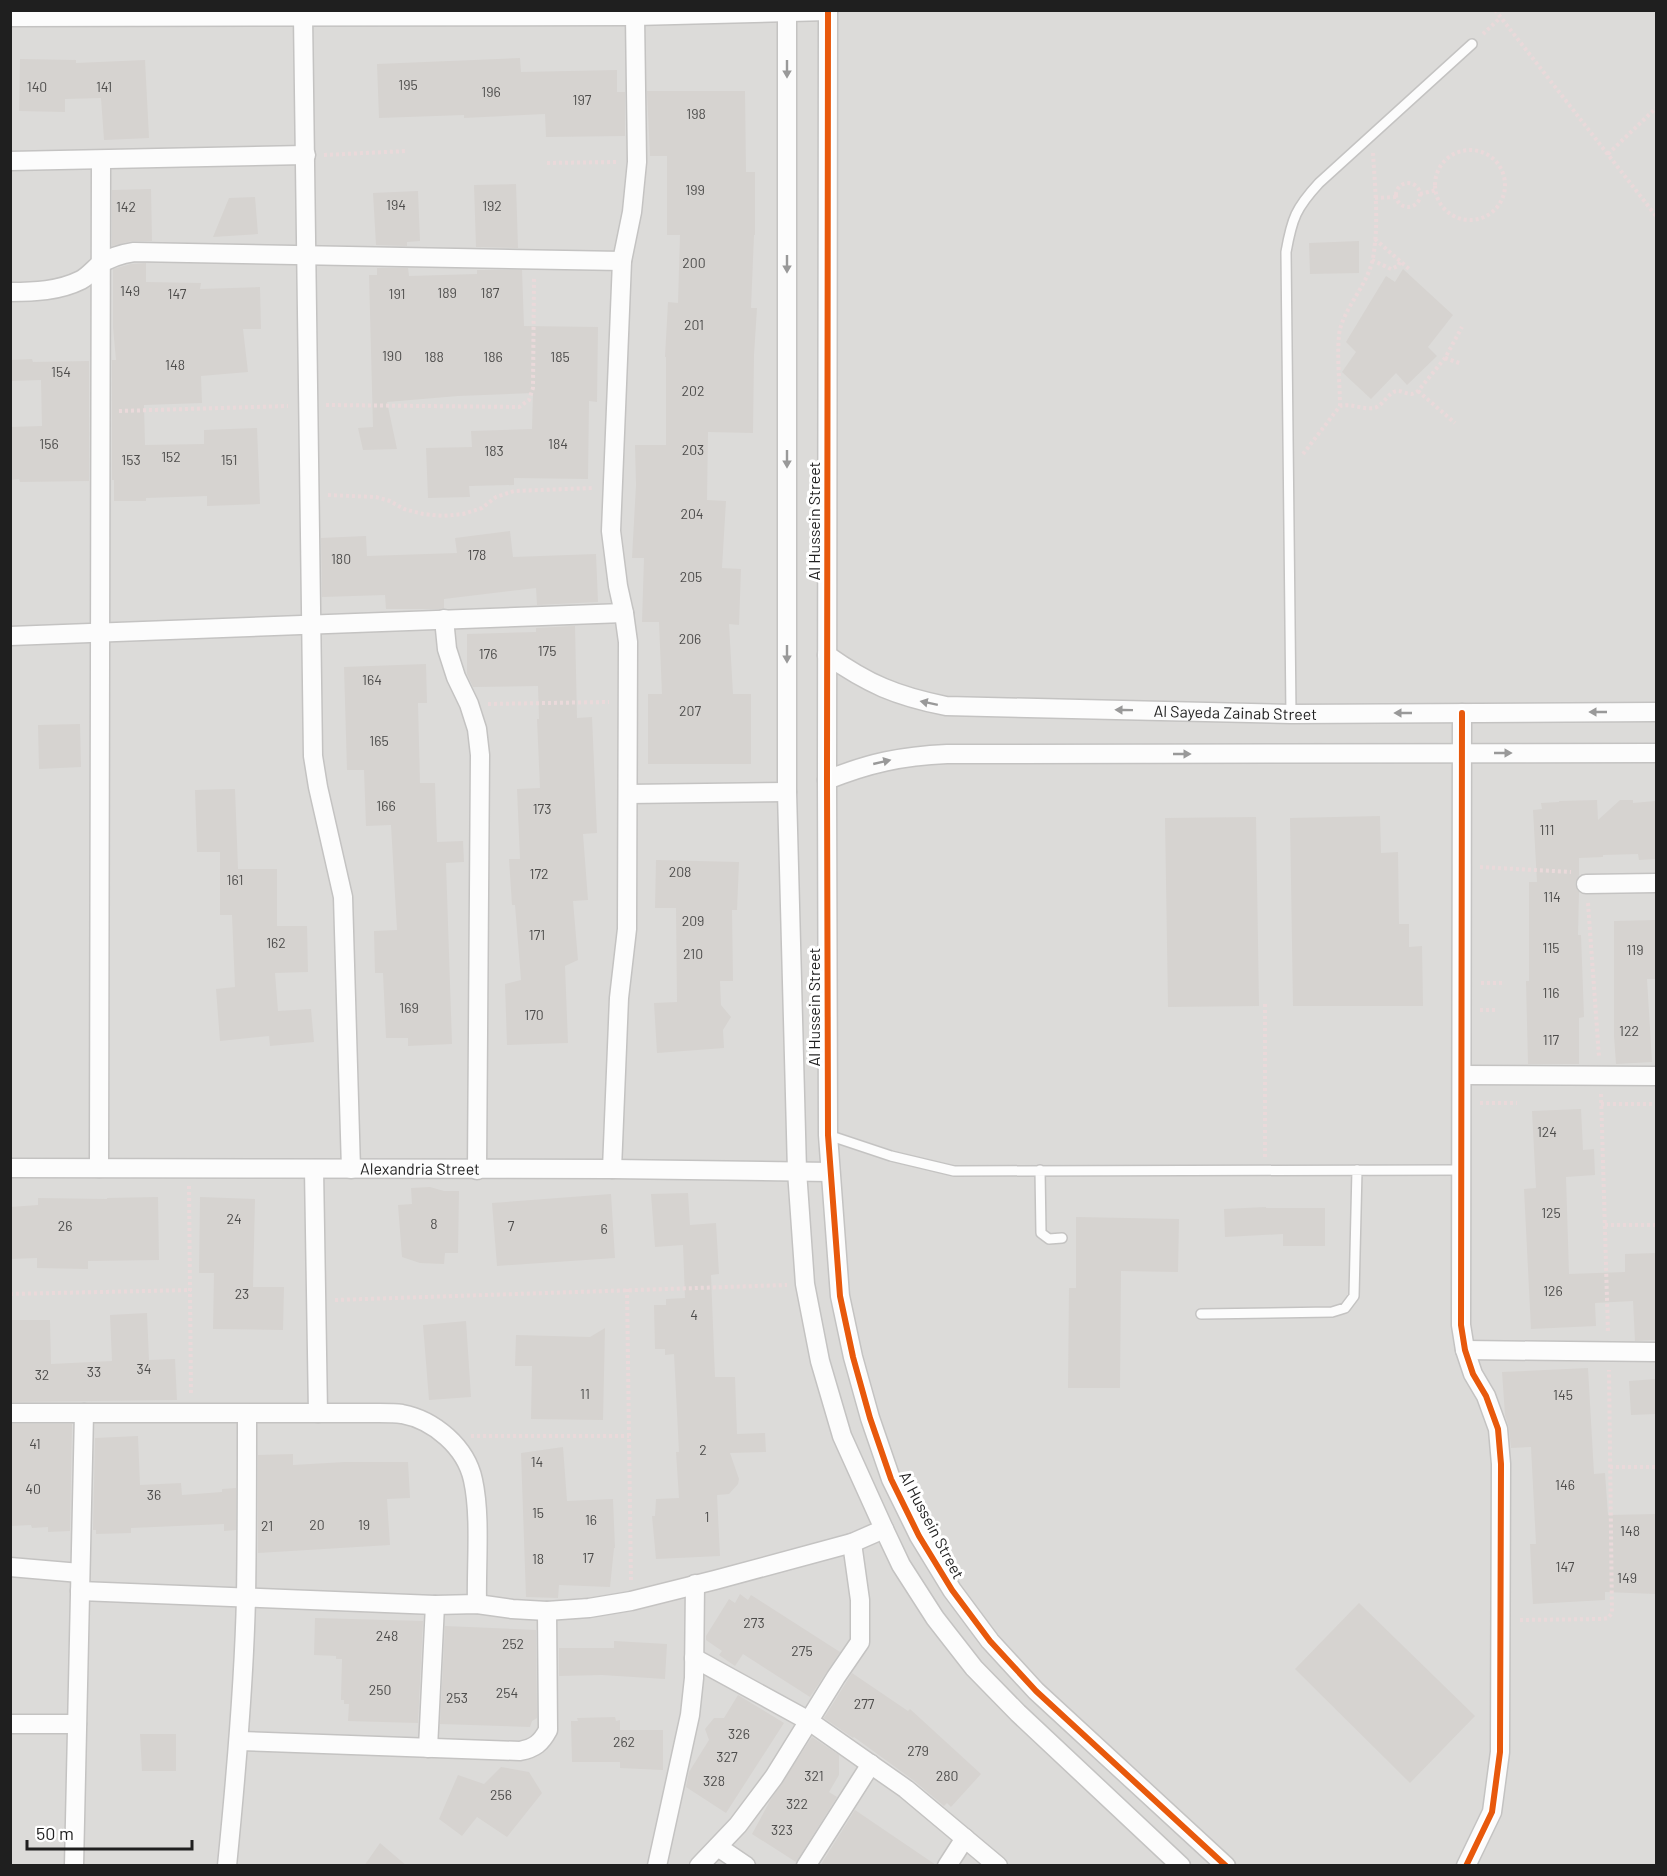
<svg xmlns="http://www.w3.org/2000/svg" width="1667" height="1876" font-family="Barlow,sans-serif">
  <style>
    .residential { fill: #dcdbd9 }
    .building { fill: #d6d3d0 }
    .lines { fill: none; stroke-linecap: round; stroke-linejoin: round }
    .service-casing { stroke: #c4c3c2; stroke-width: 12 }
    .minor-casing { stroke: #c4c3c2; stroke-width: 21 }
    .path { stroke: #ead9da; stroke-width: 4; stroke-dasharray: 3 3; stroke-linecap: butt }
    .service { stroke: #fcfcfc; stroke-width: 9 }
    .minor { stroke: #fcfcfc; stroke-width: 18 }
    .cycleway-casing { stroke: #fff; stroke-width: 10 }
    .cycleway { stroke: #e8590c; stroke-width: 6 }
    .oneway { fill: #999 }
    .labels { text-anchor: middle; stroke-width: 6; stroke-linejoin: round; paint-order: stroke }
    .number-label { font-size: 14px; fill: #4d4c4b }
    .street-label { font-size: 16px; fill: #1f1f1f; stroke: #fff }
  </style>
  <rect width="100%" height="100%" fill="#edebe8"/>
  <path class="residential" d="M11 11H1656V1865L11 1866Z"/>
  <path class="building" d="M520 58 521 72 617 70V92H625V136L546 137 545 114 464 118V115L379 118 377 64Z
    M20 59 76 60V63L145 60 149 138 104 140 101 98 65 99V112L19 111Z
    M647 91H745L746 172H755V235H754L751 308H757L754 355 753 433 708 432 707 500 726 501 722 568 741 569 739 625 729 624 733 694H751V764H648V694H662L659 622H642L644 558H632L636 485 635 445H666V357H665L668 302 678 303 680 235H667V156H650Z
    M516 184 518 248 476 247 474 185Z
    M151 189 152 241H132L112 246V190Z
    M418 191 420 241 407 242V246L376 245 373 193Z
    M255 197 258 234 213 237 229 198Z
    M1359 241V273L1310 274 1309 243Z
    M146 263V282L201 283 200 289 260 287 261 329H243L248 372 201 376 202 403 144 405 145 445 204 444V430L257 428 260 504 207 506V496L146 498V501H114V480H112V360H116L113 327V269L131 264Z
    M377 268H408L409 276 477 274V270H522L524 326 598 327 597 402 589 401 588 479 514 478V485L469 486 470 497 428 498 426 448 472 447 471 431 532 429 533 393 458 396 387 402 397 449 363 450 358 428 373 427 369 275H377Z
    M1403 269 1453 315 1428 347 1437 356 1407 385 1396 373 1371 399 1342 372 1356 352 1346 342 1386 276 1395 282Z
    M32 359 33 362 89 361V481L20 482 19 479 10 480V427L42 426 41 380 10 381V360Z
    M510 531 513 557 596 554 598 602 537 605 536 588 444 599V608L441 609H386L385 595 322 597 321 538 366 536 367 556 457 553 455 538Z
    M575 626 577 718 592 717 597 833 583 834 588 900 573 901 578 960 565 966 568 1043 507 1045 505 984 521 980 515 905H512L509 859H520L517 789 540 788 537 719H539L538 686 473 687 467 674V634L536 632V628Z
    M426 664 427 703H418L420 783H435L437 842 463 841 464 862 446 863 452 1044 408 1046V1038H386L383 973H375L374 931 397 930 391 825 366 826 364 770H347L344 667Z
    M80 724 81 767 39 769 38 725Z
    M235 789 238 869H277V926H307L308 972 275 973 278 1011 311 1009 314 1042 270 1046 269 1036 220 1041 216 989 235 987 232 915H220V852H197L195 790Z
    M1597 800 1598 820 1620 800H1633V803L1655 801V808H1656V859L1639 860 1638 854 1603 855V857L1579 858V875L1575 884 1579 892 1578 935H1581L1584 1017 1579 1018V1064H1528L1526 981H1529V882H1537L1533 810 1542 809 1541 803 1559 802V801Z
    M1380 816 1381 853 1398 852 1399 924H1409V947L1422 946 1423 1006H1293L1290 818Z
    M1256 817 1259 1006 1168 1007 1165 818Z
    M656 860 739 862 737 910H732L733 981H720L721 1005 731 1017 723 1030 724 1048 657 1053 654 1003 677 1002 676 908H655Z
    M1656 920V979H1647L1652 1062 1616 1064 1614 1036V921Z
    M1581 1109 1583 1150 1594 1149 1595 1175 1566 1177 1569 1274 1625 1272V1254L1656 1253V1340L1635 1341 1633 1301 1595 1303 1596 1326 1531 1329 1524 1189 1536 1188 1532 1111Z
    M430 1187 444 1191H459L458 1253H445L444 1264 420 1263 402 1257 398 1205 412 1204 411 1188Z
    M688 1193 690 1225 716 1223 719 1274 711 1275 715 1377H735L737 1434 765 1433 766 1452 730 1453 739 1479 738 1484 729 1494 717 1495 720 1556 656 1559 652 1516H655L656 1499 679 1498 676 1452H679L674 1354 665 1355V1349H655L654 1305H666V1299L685 1298 683 1245 655 1247 651 1194Z
    M611 1194 615 1258 497 1266 492 1203Z
    M158 1197 159 1260 88 1261V1269L37 1268V1258L10 1259V1207L38 1205V1198L107 1199V1198Z
    M200 1197 255 1199 253 1287H284L283 1330 213 1329 214 1273H199Z
    M1266 1207V1208H1325V1246H1283V1234L1225 1237 1224 1209Z
    M1076 1217 1179 1219 1178 1272 1121 1271 1120 1388H1068L1069 1288H1076Z
    M147 1313 149 1360 175 1359 177 1400 10 1402V1320H50L51 1364 112 1361 110 1315Z
    M466 1321 471 1397 429 1400 423 1325Z
    M605 1328 603 1420 531 1419 532 1366H515L516 1335 590 1337Z
    M1588 1368 1594 1474 1605 1473 1608 1515 1656 1514V1594L1605 1592V1600L1533 1604 1530 1544H1536L1531 1447 1511 1448 1509 1428 1505 1415 1502 1372Z
    M1656 1379V1414L1631 1415 1629 1381Z
    M10 1424H72L70 1531 48 1532V1527L32 1528 31 1525 10 1526Z
    M138 1436 140 1485 181 1483 182 1495 222 1492V1489L236 1488V1530L224 1531V1524L131 1528V1533L96 1534V1530H93L95 1438Z
    M563 1447 567 1501 613 1499 615 1548H614L610 1587 559 1585 558 1598 526 1597 521 1453Z
    M293 1454V1465L345 1462H408L410 1498 387 1499 390 1545 258 1553V1455Z
    M740 1594 748 1600 751 1595 840 1652 810 1697 743 1654 735 1666 719 1655 722 1651 706 1640V1636L729 1599 735 1603Z
    M1359 1603 1475 1716 1410 1783 1295 1669Z
    M315 1618 423 1621 418 1723 348 1721 349 1704H344V1700H341L342 1659H336V1656L314 1655Z
    M445 1626 536 1630 537 1718 532 1721 530 1727 440 1724Z
    M614 1641 667 1644 665 1679 602 1675 559 1676V1648H614Z
    M852 1673 908 1711 910 1709 981 1774 951 1807 947 1803 944 1806 913 1780 854 1737 853 1738 824 1718Z
    M738 1695 784 1723 726 1813 686 1787 689 1772 709 1740 705 1729 714 1718H724Z
    M615 1717 616 1721 620 1720V1730H663V1770L620 1768V1762H572L571 1721H578L577 1718Z
    M140 1734H176V1771H142Z
    M812 1737 839 1755V1775L829 1792 837 1797 796 1862 752 1834 771 1799Z
    M501 1767 529 1772 542 1793 507 1837 477 1817 462 1836 439 1819 458 1775 484 1784Z
    M855 1810 936 1865V1866H820Z
    M380 1843 407 1866H364Z"/>
  <g class="lines">
    <g class="service-casing">
      <path id="service" d="M1291 714 1286 252C1292 218 1296 208 1319 183L1472 44
        M828 1135 891 1156 954 1171 1462 1170
        M1040 1170 1041 1233 1049 1239 1062 1238
        M1201 1314 1332 1312 1345 1308 1354 1296 1357 1170"/>
    </g>
    <g class="minor-casing">
      <g id="minor">
        <path d="M787 10V792L797 1171 805 1284 820 1361 842 1436 884 1529 901 1565 935 1618 974 1668 1018 1713 1181 1866"/>
        <path d="M828 10 827 780 828 1135 840 1296 853 1357 870 1418 891 1479 919 1536 952 1590 990 1641 1036 1691 1226 1866"/>
        <path d="M303 16 313 756 318 787 343 897 351 1169"/>
        <path d="M10 17 635 16 828 11"/>
        <path d="M10 161 306 155"/>
        <path d="M10 292C34 292 59 291 81 280 87 277 93 270 99 265 110 257 121 254 134 252L622 261"/>
        <path d="M444 619 447 649 456 677 469 704 477 729 480 755 477 1170"/>
        <path d="M10 636 624 613"/>
        <path id="s1" d="M827 655C868 684 896 696 946 706L1291 714 1656 712"/>
        <path d="M1462 713 1461 1325 1465 1350 1473 1374 1486 1396 1498 1429 1501 1464 1500 1752 1492 1812 1466 1866"/>
        <path d="M827 780C869 763 902 756 947 754L1656 753"/>
        <path d="M628 794 787 792"/>
        <path d="M1586 884 1656 883"/>
        <path d="M1462 1075 1656 1076"/>
        <path id="s2" d="M10 1168 612 1169 830 1172"/>
        <path d="M99 1168 101 160"/>
        <path d="M314 1169 318 1413"/>
        <path d="M612 1169 619 998 627 929 628 642 624 613 618 586 611 531 622 261 632 212 637 162 635 16"/>
        <path d="M1465 1350 1656 1352"/>
        <path d="M10 1413H379C387 1413 395 1413 402 1414 434 1420 466 1447 473 1480 481 1516 476 1566 477 1604"/>
        <path d="M10 1567 80 1573"/>
        <path d="M80 1591 435 1605 477 1604 512 1609 547 1611 589 1608 631 1601 715 1580 852 1543 884 1529"/>
        <path d="M694 1658 809 1721 906 1789 998 1866"/>
        <path d="M10 1724H77"/>
        <path d="M239 1741 520 1751C535 1748 541 1743 548 1730L547 1611"/>
        <path d="M428 1748 435 1605"/>
        <path d="M718 1847 746 1866"/>
        <path d="M74 1866 84 1413"/>
        <path d="M227 1866C236 1776 244 1686 246 1597 247 1536 247 1475 247 1414"/>
        <path d="M657 1866 690 1715 694 1678 695 1584"/>
        <path d="M699 1866 738 1825 774 1777 836 1677 860 1642V1600L852 1543"/>
        <path d="M806 1866 871 1764"/>
        <path d="M947 1866 965 1838"/>
      </g>
    </g>
    <path class="path" d="M1495 10 1656 216
      M1483 34 1500 18
      M1435 185a35 35 0 1 1 70 0a35 35 0 1 1-70 0Z
      M1608 154 1656 108
      M324 155 407 151
      M547 163 618 162
      M1396 195a12 12 0 1 1 24 0a12 12 0 1 1-24 0Z
      M1420 194 1436 190
      M1375 198 1396 197
      M1375 239 1409 269
      M1372 260 1391 269 1398 266 1400 262
      M1445 358 1462 364
      M1418 391 1455 423
      M326 405 519 407 529 400 533 388 534 277
      M1340 406C1340 386 1336 347 1340 329 1347 304 1368 284 1373 258 1379 224 1375 188 1373 153
      M119 411 288 406
      M1303 454 1340 406C1352 403 1363 410 1374 408 1384 406 1388 391 1398 391 1402 391 1407 394 1412 394L1418 391 1445 358 1462 327
      M328 495 376 497 390 501 404 509 423 514 443 516 463 514 482 508 496 497 514 491 593 488
      M488 704 609 702
      M1480 867 1571 872
      M1588 903 1599 1057
      M1481 983H1502
      M1265 1004V1157
      M1480 1010H1498
      M1601 1094 1608 1333
      M1480 1103H1517
      M1601 1104H1656
      M189 1186 191 1394
      M1605 1225H1656
      M627 1289 631 1582
      M10 1294 191 1290
      M335 1300 787 1285
      M471 1436H629
      M1610 1467H1656
      M1520 1620 1602 1619 1608 1618 1612 1613 1609 1370"/>
    <use href="#service" class="service"/>
    <use href="#minor" class="minor"/>
    <g class="cycleway-casing">
      <path id="cycleway" d="M828 10 827 780 828 1135 840 1296 853 1357 870 1418 891 1479 919 1536 952 1590 990 1641 1036 1691 1226 1866
        M1462 713 1461 1325 1465 1350 1473 1374 1486 1396 1498 1429 1501 1464 1500 1752 1492 1812 1466 1866"/>
    </g>
    <use href="#cycleway" class="cycleway"/>
  </g>
  <defs><path id="oneway-solid" d="M-6-.8H1V-3.2L6.5 0L1 3.2V.8H-6Z" transform="scale(1.5)"/></defs>
  <g class="oneway">
    <use href="#oneway-solid" transform="translate(787 69) rotate(90)"/>
    <use href="#oneway-solid" transform="translate(787 264) rotate(90)"/>
    <use href="#oneway-solid" transform="translate(787 459) rotate(90)"/>
    <use href="#oneway-solid" transform="translate(787 654) rotate(90)"/>
    <use href="#oneway-solid" transform="translate(929 703) rotate(-168)"/>
    <use href="#oneway-solid" transform="translate(1124 710) rotate(-179)"/>
    <use href="#oneway-solid" transform="translate(1598 712) rotate(180)"/>
    <use href="#oneway-solid" transform="translate(1403 713) rotate(180)"/>
    <use href="#oneway-solid" transform="translate(1503 753)"/>
    <use href="#oneway-solid" transform="translate(1182 754)"/>
    <use href="#oneway-solid" transform="translate(882 762) rotate(-13)"/>
  </g>
  <g class="labels">
    <g class="number-label">
      <text x="408" y="90">195</text>
      <text x="37" y="92">140</text>
      <text x="104" y="92">141</text>
      <text x="491" y="97">196</text>
      <text x="582" y="105">197</text>
      <text x="696" y="119">198</text>
      <text x="695" y="195">199</text>
      <text x="396" y="210">194</text>
      <text x="492" y="211">192</text>
      <text x="126" y="212">142</text>
      <text x="694" y="268">200</text>
      <text x="130" y="296">149</text>
      <text x="447" y="298">189</text>
      <text x="490" y="298">187</text>
      <text x="177" y="299">147</text>
      <text x="397" y="299">191</text>
      <text x="694" y="330">201</text>
      <text x="392" y="361">190</text>
      <text x="434" y="362">188</text>
      <text x="493" y="362">186</text>
      <text x="560" y="362">185</text>
      <text x="175" y="370">148</text>
      <text x="61" y="377">154</text>
      <text x="693" y="396">202</text>
      <text x="49" y="449">156</text>
      <text x="558" y="449">184</text>
      <text x="693" y="455">203</text>
      <text x="494" y="456">183</text>
      <text x="171" y="462">152</text>
      <text x="131" y="465">153</text>
      <text x="229" y="465">151</text>
      <text x="692" y="519">204</text>
      <text x="477" y="560">178</text>
      <text x="341" y="564">180</text>
      <text x="691" y="582">205</text>
      <text x="690" y="644">206</text>
      <text x="547" y="656">175</text>
      <text x="488" y="659">176</text>
      <text x="372" y="685">164</text>
      <text x="690" y="716">207</text>
      <text x="379" y="746">165</text>
      <text x="386" y="811">166</text>
      <text x="542" y="814">173</text>
      <text x="1547" y="835">111</text>
      <text x="680" y="877">208</text>
      <text x="539" y="879">172</text>
      <text x="235" y="885">161</text>
      <text x="1552" y="902">114</text>
      <text x="693" y="926">209</text>
      <text x="537" y="940">171</text>
      <text x="276" y="948">162</text>
      <text x="1551" y="953">115</text>
      <text x="1635" y="955">119</text>
      <text x="693" y="959">210</text>
      <text x="1551" y="998">116</text>
      <text x="409" y="1013">169</text>
      <text x="534" y="1020">170</text>
      <text x="1629" y="1036">122</text>
      <text x="1551" y="1045">117</text>
      <text x="1547" y="1137">124</text>
      <text x="1551" y="1218">125</text>
      <text x="234" y="1224">24</text>
      <text x="434" y="1229">8</text>
      <text x="65" y="1231">26</text>
      <text x="511" y="1231">7</text>
      <text x="604" y="1234">6</text>
      <text x="1553" y="1296">126</text>
      <text x="242" y="1299">23</text>
      <text x="694" y="1320">4</text>
      <text x="144" y="1374">34</text>
      <text x="94" y="1377">33</text>
      <text x="42" y="1380">32</text>
      <text x="585" y="1399">11</text>
      <text x="1563" y="1400">145</text>
      <text x="35" y="1449">41</text>
      <text x="703" y="1455">2</text>
      <text x="537" y="1467">14</text>
      <text x="1565" y="1490">146</text>
      <text x="33" y="1494">40</text>
      <text x="154" y="1500">36</text>
      <text x="538" y="1518">15</text>
      <text x="707" y="1522">1</text>
      <text x="591" y="1525">16</text>
      <text x="317" y="1530">20</text>
      <text x="364" y="1530">19</text>
      <text x="267" y="1531">21</text>
      <text x="1630" y="1536">148</text>
      <text x="588" y="1563">17</text>
      <text x="538" y="1564">18</text>
      <text x="1565" y="1572">147</text>
      <text x="1627" y="1583">149</text>
      <text x="754" y="1628">273</text>
      <text x="387" y="1641">248</text>
      <text x="513" y="1649">252</text>
      <text x="802" y="1656">275</text>
      <text x="380" y="1695">250</text>
      <text x="507" y="1698">254</text>
      <text x="457" y="1703">253</text>
      <text x="864" y="1709">277</text>
      <text x="739" y="1739">326</text>
      <text x="624" y="1747">262</text>
      <text x="918" y="1756">279</text>
      <text x="727" y="1762">327</text>
      <text x="814" y="1781">321</text>
      <text x="947" y="1781">280</text>
      <text x="714" y="1786">328</text>
      <text x="501" y="1800">256</text>
      <text x="797" y="1809">322</text>
      <text x="782" y="1835">323</text>
    </g>
    <g class="street-label">
      <text transform="translate(814 521) rotate(-90)" y="6">Al Hussein Street</text>
      <text dy="6" stroke="none"><textPath href="#s1" startOffset="420">Al Sayeda Zainab Street</textPath></text>
      <text transform="translate(814 1007) rotate(-90)" y="6">Al Hussein Street</text>
      <text dy="6" stroke="none"><textPath href="#s2" startOffset="410">Alexandria Street</textPath></text>
      <text transform="translate(932 1525) rotate(62)" y="6">Al Hussein Street</text>
    </g>
  </g>
  <rect width="1667" height="1876" fill="none" stroke="#1f1f1f" stroke-width="24"/>
  <path d="M27 1840v9h165v-9" fill="none" stroke="#1f1f1f" stroke-width="3"/>
  <text x="36" y="1840" font-size="18" fill="#1f1f1f" stroke="#ffffff" stroke-width="4.5" paint-order="stroke">50 m</text>
</svg>
